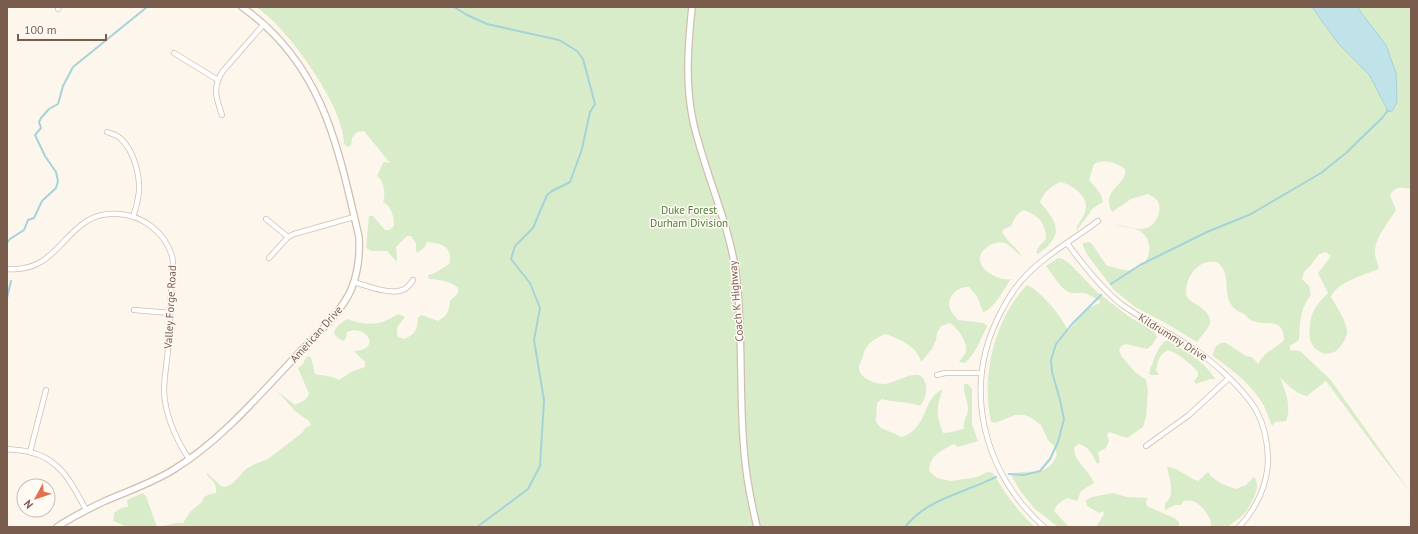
<svg xmlns="http://www.w3.org/2000/svg" width="1418" height="534" font-family="'PT Sans',sans-serif">
  <style>
    .green { fill: #d8ecc9 }
    .water { fill: #bfe3e8; stroke: #a5d3da }
    .lines { fill: none; stroke-linecap: round; stroke-linejoin: round }
    .stream { stroke: #a5d3da; stroke-width: 2 }
    .minor-casing { stroke: #d1beb0; stroke-width: 6 }
    .tertiary-casing { stroke: #d1beb0; stroke-width: 8 }
    .minor { stroke: #fff; stroke-width: 4.5 }
    .tertiary { stroke: #fff; stroke-width: 5.5 }
    .labels { text-anchor: middle; stroke-width: 3; stroke-linejoin: round; paint-order: stroke }
    .park-label { font-size: 11px; fill: #537a41; stroke: #fffaf3 }
    .street-label { font-size: 11px; fill: #7a5c4d; stroke: #fffaf3 }
  </style>
  <rect width="100%" height="100%" fill="#fdf6ec"/>
  <path class="green" d="M256 7H1411V189C1402 187 1395 186 1390 195L1396 210C1389 222 1376 236 1375 250 1374 257 1378 262 1379 269 1366 274 1335 283 1331 297 1336 306 1348 323 1347 333 1346 339 1343 343 1340 347 1331 359 1314 354 1310 339 1309 333 1310 323 1311 318 1314 307 1321 300 1328 293L1318 273 1331 256 1326 252 1319 254 1311 265 1304 272 1302 279 1309 286 1311 295C1300 309 1300 322 1299 340L1290 346V350L1300 351 1330 379 1411 493 1381 455 1326 381 1307 396C1296 394 1287 385 1280 377 1285 391 1292 405 1286 421L1275 422 1272 426C1269 419 1267 412 1264 406 1252 384 1232 370 1213 356 1213 349 1218 341 1226 343L1246 356 1252 357 1258 364C1266 350 1274 350 1284 340 1283 316 1268 327 1253 321 1249 320 1247 316 1244 314 1242 312 1238 312 1236 310 1220 297 1233 274 1218 263 1215 261 1207 262 1204 263 1193 268 1187 278 1186 290 1186 293 1186 296 1188 298 1195 306 1206 307 1210 319 1212 326 1201 336 1197 342L1169 325 1135 307 1114 290 1088 256 1083 246V243L1089 242 1092 244 1107 266C1114 267 1123 271 1131 270 1151 267 1156 242 1140 231 1133 227 1123 228 1116 224 1125 226 1138 231 1147 228 1157 225 1164 207 1156 199 1154 197 1151 196 1148 194L1131 199 1112 212C1111 209 1109 206 1109 203 1107 189 1127 183 1125 169 1116 163 1105 158 1094 164L1089 180C1096 189 1101 191 1103 202L1092 209 1087 217 1076 231C1077 223 1083 219 1085 212 1091 197 1071 184 1060 182 1050 187 1044 192 1040 202 1048 212 1063 227 1052 241 1049 246 1043 250 1038 254L1036 252 1040 245 1046 239C1046 223 1039 216 1024 210 1017 213 1014 219 1011 226L1004 229 1002 232C1007 242 1017 247 1022 257 1017 253 1011 246 1005 243 996 240 981 248 980 258 979 271 1000 281 1011 279 1005 287 993 311 983 312L977 296 969 287C960 286 950 293 949 303 949 310 954 315 958 320L984 323 987 326C981 339 976 353 965 363L959 362C961 359 965 355 966 351 967 340 958 329 950 323L941 326 937 333 936 340 932 349 921 362C918 347 899 339 886 334 875 338 865 344 863 356 862 360 859 364 859 367 858 378 876 384 884 384 897 384 922 362 926 386 927 392 925 400 920 406 910 401 894 403 882 399L877 403 876 422 881 428 902 437C928 429 922 398 943 389 936 407 936 415 943 433 951 433 957 430 964 429 963 419 967 418 968 410 968 400 963 393 964 384H968L972 389V424L978 441 958 447 954 444C940 451 930 455 929 471L937 478 951 481 977 477 988 472 993 473C1004 492 1018 512 1035 527H159L175 523H183L191 511 202 502 204 497 210 494 216 493C217 484 213 481 207 475V473L221 486 225 487 232 484 246 469 255 464 268 459 303 432 305 428 311 425 309 421 295 411 277 391 295 405 305 400 309 394 298 368 302 365 307 356 311 357 315 374 332 377 339 380 351 372 365 367V362L354 351C383 350 366 323 347 332L346 338 343 341 338 338 334 334C335 326 341 323 347 319 367 326 380 326 398 314L405 317C399 326 395 325 398 337L404 339C416 334 417 330 418 317L422 315 438 321C446 317 450 310 450 301L458 293V288C449 280 440 280 429 279L428 275 435 273 449 264C454 247 441 243 427 242L424 248 417 253 416 250V243L411 236H407L396 247 397 262 387 251H372L366 248 369 216H373L385 230H390L394 226C394 217 392 207 383 202 386 194 384 181 377 176 380 172 380 167 384 162L390 163 364 131 357 132 352 138 351 145 348 147 344 144C344 109 298 45 273 21 268 16 262 11 256 7Z
    M1058 258 1063 259 1071 265 1097 292 1131 318 1144 325 1155 333 1157 337 1153 344 1147 349 1126 344 1121 346 1119 350 1122 357 1135 372 1146 380 1148 391 1146 417 1143 427 1127 438 1109 432 1107 435 1109 441 1106 448 1098 452 1100 462 1097 464C1092 454 1089 446 1078 444L1074 448C1074 463 1090 470 1094 483L1081 491 1077 501 1067 498C1061 502 1056 504 1054 511L1069 527H1058L1035 509 1021 492 1012 477V474C1031 468 1046 479 1057 455L1054 446 1048 440 1041 425 1033 419 1025 415H1015L995 423 991 422C981 377 994 319 1027 285 1041 291 1063 318 1068 331L1087 309 1100 303 1099 300C1094 298 1089 294 1084 293 1080 292 1076 294 1072 293 1061 291 1053 274 1046 266Z
    M1167 340C1184 351 1205 361 1215 379H1210L1196 384 1194 381 1198 376V372C1190 363 1179 354 1168 350 1159 354 1158 361 1156 370L1159 375H1150L1149 372C1153 363 1158 344 1167 340Z
    M1167 467C1179 467 1187 478 1198 481L1208 472C1215 482 1224 485 1236 489L1246 485 1254 477C1262 486 1252 502 1247 510 1243 516 1236 521 1230 525L1228 527H1211C1212 517 1202 505 1193 501 1190 500 1186 501 1183 501L1181 505H1175L1165 510V503C1176 497 1169 477 1167 467Z
    M143 493 146 496 157 527H127L113 521 114 513 121 508 128 507 127 500Z
    M1113 493 1127 497 1148 498 1146 501 1147 506 1174 518 1179 522V527H1096L1103 516 1104 511 1099 513 1087 506 1086 500 1092 497Z"/>
  <path class="water" d="M1312 7H1358L1362 14 1386 45 1396 73 1397 102 1392 111 1387 112 1386 107 1370 76 1337 42Z"/>
  <g class="lines">
    <path class="stream" d="M454 7 467 15 487 24 559 40 577 51 583 59 595 104 590 112 582 149 570 182 552 191 547 195 533 228 515 246 511 259 530 283 540 308 534 340 544 400 540 466 528 489 477 527
      M7 243 10 239 24 230 28 220 34 218 42 201 56 188 58 181 56 172 45 156 35 135 41 128 39 122 41 118 49 109 58 104 63 86 73 67 147 7
      M1111 284 1140 265 1207 232 1251 214 1321 173 1346 153 1382 118 1388 110
      M7 298 11 281
      M1009 474 1024 475 1040 471 1050 459 1058 442 1064 419 1060 400 1052 372 1051 360 1056 344 1072 324 1101 295
      M905 527C924 504 944 499 970 488 979 485 987 481 996 477"/>
    <g class="minor-casing">
      <path id="minor" d="M58 9 59 7
        M174 53 218 80
        M222 115C216 98 212 87 223 71L264 24
        M107 132C112 134 118 135 121 139 134 151 140 175 139 192 138 200 136 209 133 217
        M266 219 288 237
        M1067 243C1083 265 1100 287 1121 304 1143 320 1168 332 1191 347 1203 354 1214 364 1224 373 1253 400 1267 419 1268 459 1268 484 1256 509 1239 527
        M269 258 288 237 294 234 354 217
        M7 269C64 274 64 210 118 214 142 215 165 232 172 256 175 267 172 280 171 292 170 311 170 330 168 349 167 363 164 377 164 391 165 415 176 439 189 459
        M354 282C367 286 392 296 405 289 408 287 411 283 413 280
        M134 310 170 313
        M937 375 945 373H981
        M1146 446 1189 415 1229 378
        M7 449C14 450 22 450 29 452 60 458 73 485 86 510
        M30 452 46 390
        M1044 527C982 472 961 385 1002 310 1007 300 1014 289 1022 280 1043 256 1073 240 1098 221"/>
    </g>
    <g class="tertiary-casing">
      <path id="tertiary" d="M692 7C688 46 685 83 693 121 705 175 731 226 737 281 743 337 739 394 744 450 746 476 751 502 757 527
        M57 527C72 517 88 509 105 501 128 491 152 483 173 470 222 440 260 394 299 353 317 334 340 314 351 290 358 273 360 255 359 237 338 147 323 64 242 7"/>
    </g>
    <use href="#minor" class="minor"/>
    <use href="#tertiary" class="tertiary"/>
  </g>
  <g class="labels">
    <g class="park-label">
      <text x="689" y="214">Duke Forest<tspan x="689" dy="13">Durham Division</tspan></text>
    </g>
    <g class="street-label">
      <text transform="translate(736 301) rotate(-95)" y="4">Coach K Highway</text>
      <text transform="translate(170 307) rotate(-87)" y="4">Valley Forge Road</text>
      <text transform="translate(316 334) rotate(-48)" y="4">American Drive</text>
      <text transform="translate(1173 337) rotate(32)" y="4">Kildrummy Drive</text>
    </g>
  </g>
  <rect width="1418" height="534" fill="none" stroke="#7a5c4d" stroke-width="16"/>
  <g transform="translate(36 498) rotate(230)"><circle r="19" fill="#fffaf3" stroke="#cabbb1"/>
  <path d="M0-3L7 15L0 10L-7 15Z" fill="#e76f51"/>
  <text y="-6" font-size="11" font-weight="bold" text-anchor="middle" fill="#7a5c4d">N</text>
  </g>
  <path d="M18 34v6h88v-6" fill="none" stroke="#7a5c4d" stroke-width="2"/>
  <text x="24" y="34" font-size="12" fill="#7a5c4d" stroke="#fffaf3" stroke-width="3" paint-order="stroke">100 m</text>
</svg>
